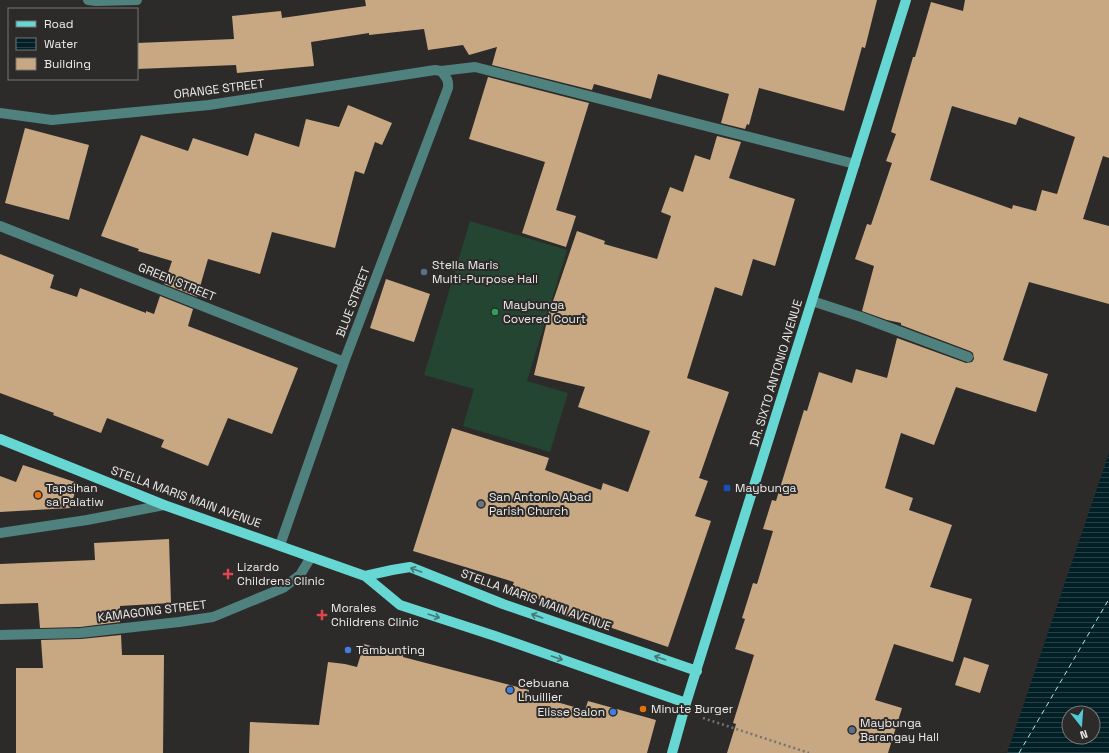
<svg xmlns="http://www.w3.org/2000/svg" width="1109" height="753" font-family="'Space Grotesk',sans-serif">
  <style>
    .pitch { fill: #234531 }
    .water { fill: url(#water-rules); fill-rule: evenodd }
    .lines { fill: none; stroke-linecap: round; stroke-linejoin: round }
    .ferry { stroke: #a5ecfb; stroke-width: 1; stroke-dasharray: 5 4; stroke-linecap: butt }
    .building { fill: #c7a883; fill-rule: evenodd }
    .path { stroke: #757372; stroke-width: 2.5; stroke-dasharray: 2 3; stroke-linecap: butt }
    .minor { stroke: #4f817f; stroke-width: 10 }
    .major { stroke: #66d7d3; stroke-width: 10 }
    .oneway { stroke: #477875 }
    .service-dot { fill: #5c6f8a; stroke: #2d2b29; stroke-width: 1.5 }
    .leisure-dot { fill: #2e9e5b; stroke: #2d2b29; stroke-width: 1.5 }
    .transit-dot { fill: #1a4fb4; stroke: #2d2b29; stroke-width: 1.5 }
    .food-dot { fill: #e8710a; stroke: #2d2b29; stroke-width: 1.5 }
    .worship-dot { fill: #6b7280; stroke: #2d2b29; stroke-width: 1.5 }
    .health-dot { fill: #e0444e; stroke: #2d2b29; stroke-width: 1.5 }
    .shop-dot { fill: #3f7fe0; stroke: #2d2b29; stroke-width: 1.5 }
    .labels { text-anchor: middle; stroke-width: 4; stroke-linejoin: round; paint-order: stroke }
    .street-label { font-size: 12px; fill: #eceae9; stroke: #2d2b29 }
    .poi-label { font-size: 12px; fill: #eceae9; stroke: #2d2b29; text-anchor: start }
  </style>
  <defs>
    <pattern id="water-rules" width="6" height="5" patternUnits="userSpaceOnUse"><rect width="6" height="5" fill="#011f25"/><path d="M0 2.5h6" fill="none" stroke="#264045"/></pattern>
  </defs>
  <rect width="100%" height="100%" fill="#2d2b29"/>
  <path class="pitch" d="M470 221 567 250 527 381 568 393 550 452 463 426 474 389 424 375Z"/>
  <path class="water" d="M1109 453V753H1007L1018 721ZM1069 713H1093V737H1069Z"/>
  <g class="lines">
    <path class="ferry" d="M1019 753 1109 599"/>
  </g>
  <path class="building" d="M365 0H877L865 48 862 47 844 111 759 88 749 125 747 124 745 129 721 123 729 94 658 74 651 99 594 84 592 90 492 65 497 47 469 55 463 45 428 50 424 29 369 35V33L311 42 314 66 237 73 236 65 137 69V43L234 39 232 16 281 11 282 18 366 6Z
    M965 0H1109V158L1103 156 1083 219 1109 226V304L1029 282 1003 360 1048 374 1036 412 956 387 934 445 901 433 885 488 913 498 909 510 952 525 930 587 972 599 953 662 894 644 875 700 902 708 888 753H727L736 724 733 723 754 655 735 649 745 619 742 618 753 583 757 584 773 531 763 529 772 500 776 501 804 410 807 411 819 372 852 383 856 369 887 378 897 338 966 363 972 362 974 359 973 353 970 351 901 325V323L887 320 862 311 874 266 855 259 867 224 871 225 892 163 886 161 896 134 891 132 913 57H915L931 2 963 11ZM952 106 1016 125 1019 117 1075 137 1057 194 1042 190 1036 211 1013 205 1012 209 930 180Z
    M488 77 589 103 556 210 576 216 566 247 522 233 545 162 469 139Z
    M348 105 392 123 382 145 375 142 364 174 355 171 335 248 272 232 260 274 208 259 197 297 164 284 172 261 138 251 139 249 101 236 141 135 188 151 193 138 248 156 255 133 299 147 306 119 339 127Z
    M25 128 89 145 69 220 5 203Z
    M717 136 741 142 729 178 795 199 775 266 753 259 742 296 715 287 687 378 729 392 699 478 708 481 695 516 711 521 668 647 609 627 608 631 563 615 565 609 511 589 514 582 413 551 452 428 549 458 545 470 601 490 603 483 628 492 650 431 578 407 585 387 534 375 549 313 577 231 605 241 604 244 657 259 671 216 661 212 670 187 683 192 695 155 710 160Z
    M0 254 54 275 50 288 77 297 80 288 146 313V311L154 314 160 296 193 309 188 326 298 368 272 434 228 418 208 466 161 447 164 440 107 418 101 433 53 415 54 413 0 393Z
    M386 279 430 294 414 342 370 328Z
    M23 465 78 483 70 508 0 512V476L16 482Z
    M169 539 171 603 120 606V622L80 627 40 628 38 603 0 604V564L95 560 94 543Z
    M121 635 122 655H164L163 753H16V668H43L41 640 81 639Z
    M364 644 403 655V657L529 690 528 694 585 710 588 701 656 720 647 753H249L250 722 319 725 328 662 345 664 357 667Z
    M964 657 989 665 980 693 955 685Z"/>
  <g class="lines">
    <path class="path" d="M703 718 809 753"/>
    <path class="minor" d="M88 0 96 1 137 0
      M0 113 52 120 209 105 435 70 441 71 475 67 855 164
      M0 226 344 362
      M812 301 861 317 968 357
      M0 533 87 520 164 505
      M280 545 344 362 448 88C449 80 446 77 441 71
      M0 635 80 633 179 622 213 617 283 588 300 575 311 557"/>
    <path class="major" d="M0 439 164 505 365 576 400 605 495 636 686 703
      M365 576 392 570 410 567 503 604 697 671
      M672 753 686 703 906 0"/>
  </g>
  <defs><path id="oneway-shaft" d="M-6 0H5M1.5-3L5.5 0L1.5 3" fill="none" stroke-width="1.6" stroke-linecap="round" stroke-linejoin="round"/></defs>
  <g class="oneway">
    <use href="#oneway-shaft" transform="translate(416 570) rotate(-160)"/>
    <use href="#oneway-shaft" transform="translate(434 616) rotate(18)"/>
    <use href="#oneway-shaft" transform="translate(537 616) rotate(-161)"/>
    <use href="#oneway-shaft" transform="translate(557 658) rotate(19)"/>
    <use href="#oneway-shaft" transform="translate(660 658) rotate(-161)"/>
  </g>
  <g class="service-dot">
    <circle cx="424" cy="272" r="4"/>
    <circle cx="852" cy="730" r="4"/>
  </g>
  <circle class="leisure-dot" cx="495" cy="312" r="4"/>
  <rect class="transit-dot" x="723" y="484" width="8" height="8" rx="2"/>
  <g class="food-dot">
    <circle cx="38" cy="495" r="4"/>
    <circle cx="643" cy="709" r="4"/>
  </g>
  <circle class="worship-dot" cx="481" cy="504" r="4"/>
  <g class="health-dot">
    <path d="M226 568h4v4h4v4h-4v4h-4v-4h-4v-4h4z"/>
    <path d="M320 609h4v4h4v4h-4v4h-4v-4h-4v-4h4z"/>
  </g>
  <g class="shop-dot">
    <circle cx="348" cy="650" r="4"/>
    <circle cx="510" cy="690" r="4"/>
    <circle cx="613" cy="712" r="4"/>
  </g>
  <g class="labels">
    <g class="street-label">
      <text transform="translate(219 89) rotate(-7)" y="4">ORANGE STREET</text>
      <text transform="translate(177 282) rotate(22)" y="4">GREEN STREET</text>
      <text transform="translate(353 302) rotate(-69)" y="4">BLUE STREET</text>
      <text transform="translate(776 373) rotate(-73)" y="4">DR. SIXTO ANTONIO AVENUE</text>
      <text transform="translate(186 497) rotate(20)" y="4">STELLA MARIS MAIN AVENUE</text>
      <text transform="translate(536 600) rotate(20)" y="4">STELLA MARIS MAIN AVENUE</text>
      <text transform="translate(152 611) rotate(-7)" y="4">KAMAGONG STREET</text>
    </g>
    <g class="poi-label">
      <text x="432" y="269">Stella Maris<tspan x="432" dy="14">Multi-Purpose Hall</tspan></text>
      <text x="503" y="309">Maybunga<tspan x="503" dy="14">Covered Court</tspan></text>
      <text x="46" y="492">Tapsihan<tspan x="46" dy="14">sa Palatiw</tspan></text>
      <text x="735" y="492">Maybunga</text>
      <text x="489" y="501">San Antonio Abad<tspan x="489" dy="14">Parish Church</tspan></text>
      <text x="237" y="571">Lizardo<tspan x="237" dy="14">Childrens Clinic</tspan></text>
      <text x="331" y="612">Morales<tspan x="331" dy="14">Childrens Clinic</tspan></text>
      <text x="356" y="654">Tambunting</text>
      <text x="518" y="687">Cebuana<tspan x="518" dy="14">Lhuillier</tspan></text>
      <text x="651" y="713">Minute Burger</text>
      <text x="605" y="716" text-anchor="end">Elisse Salon</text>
      <text x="860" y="727">Maybunga<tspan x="860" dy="14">Barangay Hall</tspan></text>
    </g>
  </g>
  <rect x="8" y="8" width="130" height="72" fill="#2d2b29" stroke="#797776"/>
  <rect x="16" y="21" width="20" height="6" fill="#66d7d3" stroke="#797776"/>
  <text x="44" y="28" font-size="12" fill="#eceae9">Road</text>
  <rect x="16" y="38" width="20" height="12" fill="url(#water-rules)" stroke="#797776"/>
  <text x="44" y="48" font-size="12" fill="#eceae9">Water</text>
  <rect x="16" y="58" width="20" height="12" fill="#c7a883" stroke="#797776"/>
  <text x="44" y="68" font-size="12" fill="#eceae9">Building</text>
  <g transform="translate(1081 725) rotate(163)"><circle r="19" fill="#2d2b29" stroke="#797776"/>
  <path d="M0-3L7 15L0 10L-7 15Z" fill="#52cbd7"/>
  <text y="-6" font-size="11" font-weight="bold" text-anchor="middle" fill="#eceae9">N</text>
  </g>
</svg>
